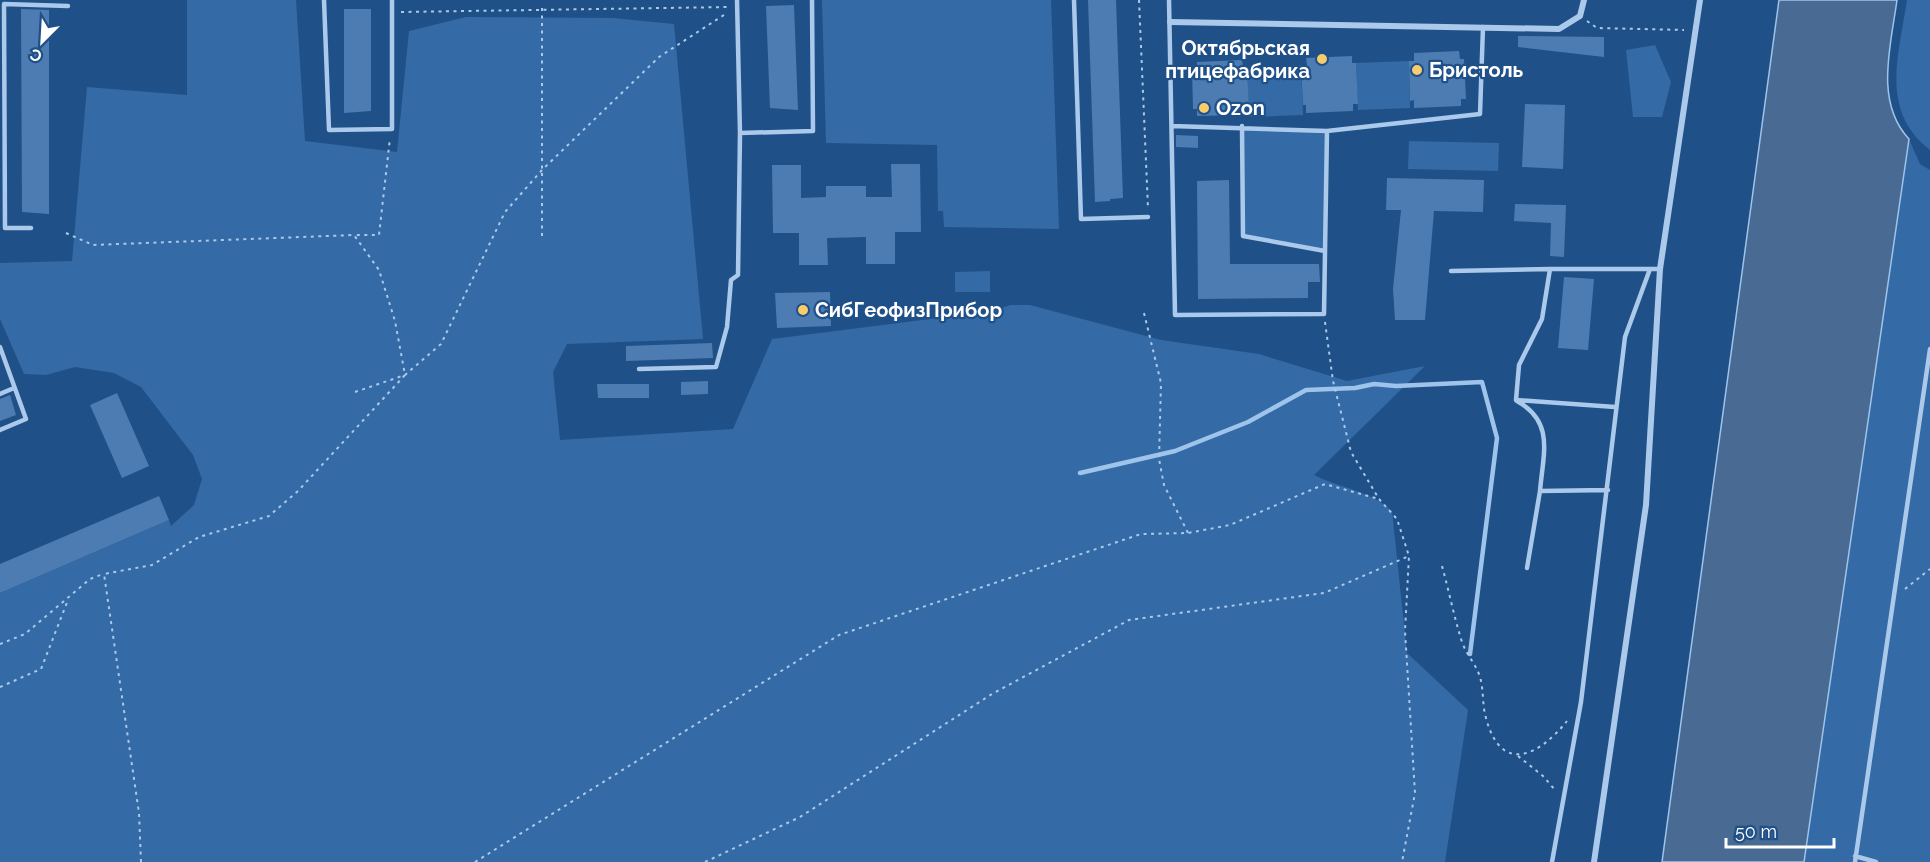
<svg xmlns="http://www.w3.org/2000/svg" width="1930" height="862" font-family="Raleway,sans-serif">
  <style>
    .green { fill: #346aa5 }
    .water { fill: #486a93; stroke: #9ec4ec; stroke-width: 1.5 }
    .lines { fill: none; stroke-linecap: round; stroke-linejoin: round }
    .stream { stroke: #9ec4ec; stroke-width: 4.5 }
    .building { fill: #4d7cb2 }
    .path { stroke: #abc9ea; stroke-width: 2; stroke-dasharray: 3 4.5; stroke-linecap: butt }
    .service { stroke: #abc9ea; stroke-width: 4.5 }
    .minor { stroke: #abc9ea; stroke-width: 6 }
    .poi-dot { fill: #f8cc6b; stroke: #205088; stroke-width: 2 }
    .labels { text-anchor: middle; stroke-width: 4.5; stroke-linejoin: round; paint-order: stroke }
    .poi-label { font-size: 20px; font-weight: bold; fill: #fff; stroke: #205088; text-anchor: start }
  </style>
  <rect width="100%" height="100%" fill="#205088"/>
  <path class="green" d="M187 0H296L305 141 397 152 409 31 466 17 613 18 674 24 703 339 567 344 553 372 560 440 733 429 772 339 993 311 1010 305H1030L1161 340 1259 354 1347 381 1425 366 1314 475C1340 488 1371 491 1392 511L1407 653 1468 710 1445 862H0V593L169 520 171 526 194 505 202 479 193 455 141 387 114 373 75 367 46 375 24 374 0 319V263L72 261 87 87 187 95Z
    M822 0H1051L1059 229 944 227 943 211H938L937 145 826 143Z
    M1907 0H1930V150C1879 111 1899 54 1907 0Z
    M1655 45 1671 82 1662 117H1633L1626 50Z
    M1409 61 1410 108 1358 110 1356 63Z
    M1301 65 1303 115 1249 117 1247 67Z
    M1242 126 1327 131 1325 251 1243 236Z
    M1909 139 1920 164 1930 170V862H1804Z
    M1409 141 1499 143 1498 171 1408 169Z
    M990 271V292H955V272Z"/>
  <path class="water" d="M1779 0H1897C1891 45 1874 102 1909 139L1804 862H1662Z"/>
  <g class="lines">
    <path class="stream" d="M1080 473 1175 451 1248 422 1306 390 1355 388 1374 384 1396 386 1482 382 1497 438 1470 654"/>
  </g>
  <path class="building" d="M1088 0H1116L1123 198 1110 199V201L1095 202Z
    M794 5 798 110 770 108 766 6Z
    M21 9 49 10V214L22 212Z
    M344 9H371V111L344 113Z
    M1518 36 1604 37V57L1518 47Z
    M1459 51 1460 59H1464L1466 99H1461V106L1414 108V100L1410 101 1409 61H1414V53Z
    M1352 56V63H1356L1358 104H1353V111L1306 113V105H1303L1301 65H1307L1306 58Z
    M1242 60 1243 67H1247L1249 108H1244V115L1197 116V109H1193L1192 68H1197V62Z
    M1525 104 1565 105 1563 169 1522 167Z
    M1176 135 1198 136V148L1176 147Z
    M891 164H920L921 232H895V264H866V237L827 238 828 265H799V233H773L772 165H801V198L826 197V186H866V197H892Z
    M1387 178 1484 180 1483 212 1434 211 1425 320H1395L1393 289 1401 210H1386Z
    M1229 180 1230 264H1319L1320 282H1308V298L1198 299 1197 181Z
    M1515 204 1566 205 1564 257 1550 256 1551 223 1514 221Z
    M1564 277 1594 279 1588 350 1558 348Z
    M830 292 831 326 777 328 775 293Z
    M712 343 713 358 626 361V346Z
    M708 381V394L681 395V382Z
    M597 384H649V398H598Z
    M117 393 149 466 122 478 90 405Z
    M10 395 16 415 0 421V399Z
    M159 496 169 520 0 593V564Z"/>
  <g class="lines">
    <path class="path" d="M1139 0 1148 208
      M542 8V238
      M401 12 729 7
      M1587 21 1597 28 1684 30
      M66 233 93 245 354 235
      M1144 313 1161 383 1159 459 1164 485 1188 533
      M1325 322 1333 381 1351 452 1379 499 1397 519 1409 556 1405 631 1415 793 1402 862
      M355 392 405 375 441 344 505 212 542 170 659 57 727 13
      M1442 566C1449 591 1454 617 1462 642 1467 656 1476 664 1480 677 1484 691 1482 705 1486 718 1501 775 1539 756 1567 721
      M1905 589 1930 569
      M0 644 25 634 90 579 103 574
      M0 687 41 669 68 600
      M1518 756 1543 776 1555 790
      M141 862 139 813 104 574 152 565 199 537 269 516 298 491 405 375 395 321 379 270 354 235H379L390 138
      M475 862 839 635 1141 534 1188 533 1230 525 1325 484 1379 499
      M705 862 800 817 992 694 1129 620 1324 593 1409 556"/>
    <path class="service" d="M324 0 329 130 392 129V0
      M1074 0 1081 219 1148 217
      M1169 0 1175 315 1324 314 1327 131
      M1172 126 1327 131 1480 114 1483 27
      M1242 126 1243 236 1325 251
      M740 133 813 131 812 0
      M31 228H5L4 4 68 6
      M1451 271 1550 269
      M0 347 26 419 0 430
      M639 369 716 367 727 327 731 280 738 275 740 133 737 0
      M0 394 14 388
      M1517 401C1555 422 1543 454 1540 491
      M1615 407 1516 400 1519 365 1542 319 1550 269H1660
      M1527 568 1540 491 1608 490
      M1855 856 1876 862
      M1552 862 1581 702 1625 337 1650 269
      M1855 862 1930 349"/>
    <path class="minor" d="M1170 22 1559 29 1580 16 1584 0
      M1594 862 1646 505 1660 269 1700 0"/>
  </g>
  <g class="poi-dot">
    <circle cx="1322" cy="59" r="6"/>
    <circle cx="1417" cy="70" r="6"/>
    <circle cx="1204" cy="108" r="6"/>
    <circle cx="803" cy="310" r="6"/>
  </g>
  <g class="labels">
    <g class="poi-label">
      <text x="1310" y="55" text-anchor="end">Октябрьская<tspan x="1310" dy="23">птицефабрика</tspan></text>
      <text x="1429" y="77">Бристоль</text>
      <text x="1216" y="115">Ozon</text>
      <text x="815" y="317">СибГеофизПрибор</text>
    </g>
  </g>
  <g transform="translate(42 42) rotate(204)" stroke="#205088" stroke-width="4.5" paint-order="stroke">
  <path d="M0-4.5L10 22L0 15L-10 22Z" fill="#ffffff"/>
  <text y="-9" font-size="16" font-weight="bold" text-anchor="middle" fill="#ffffff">С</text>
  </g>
  <path d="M1726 838v9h108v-9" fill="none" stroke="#ffffff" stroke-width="3"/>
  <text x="1735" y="838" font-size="18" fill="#ffffff" stroke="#205088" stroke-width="4.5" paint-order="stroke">50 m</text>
</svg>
